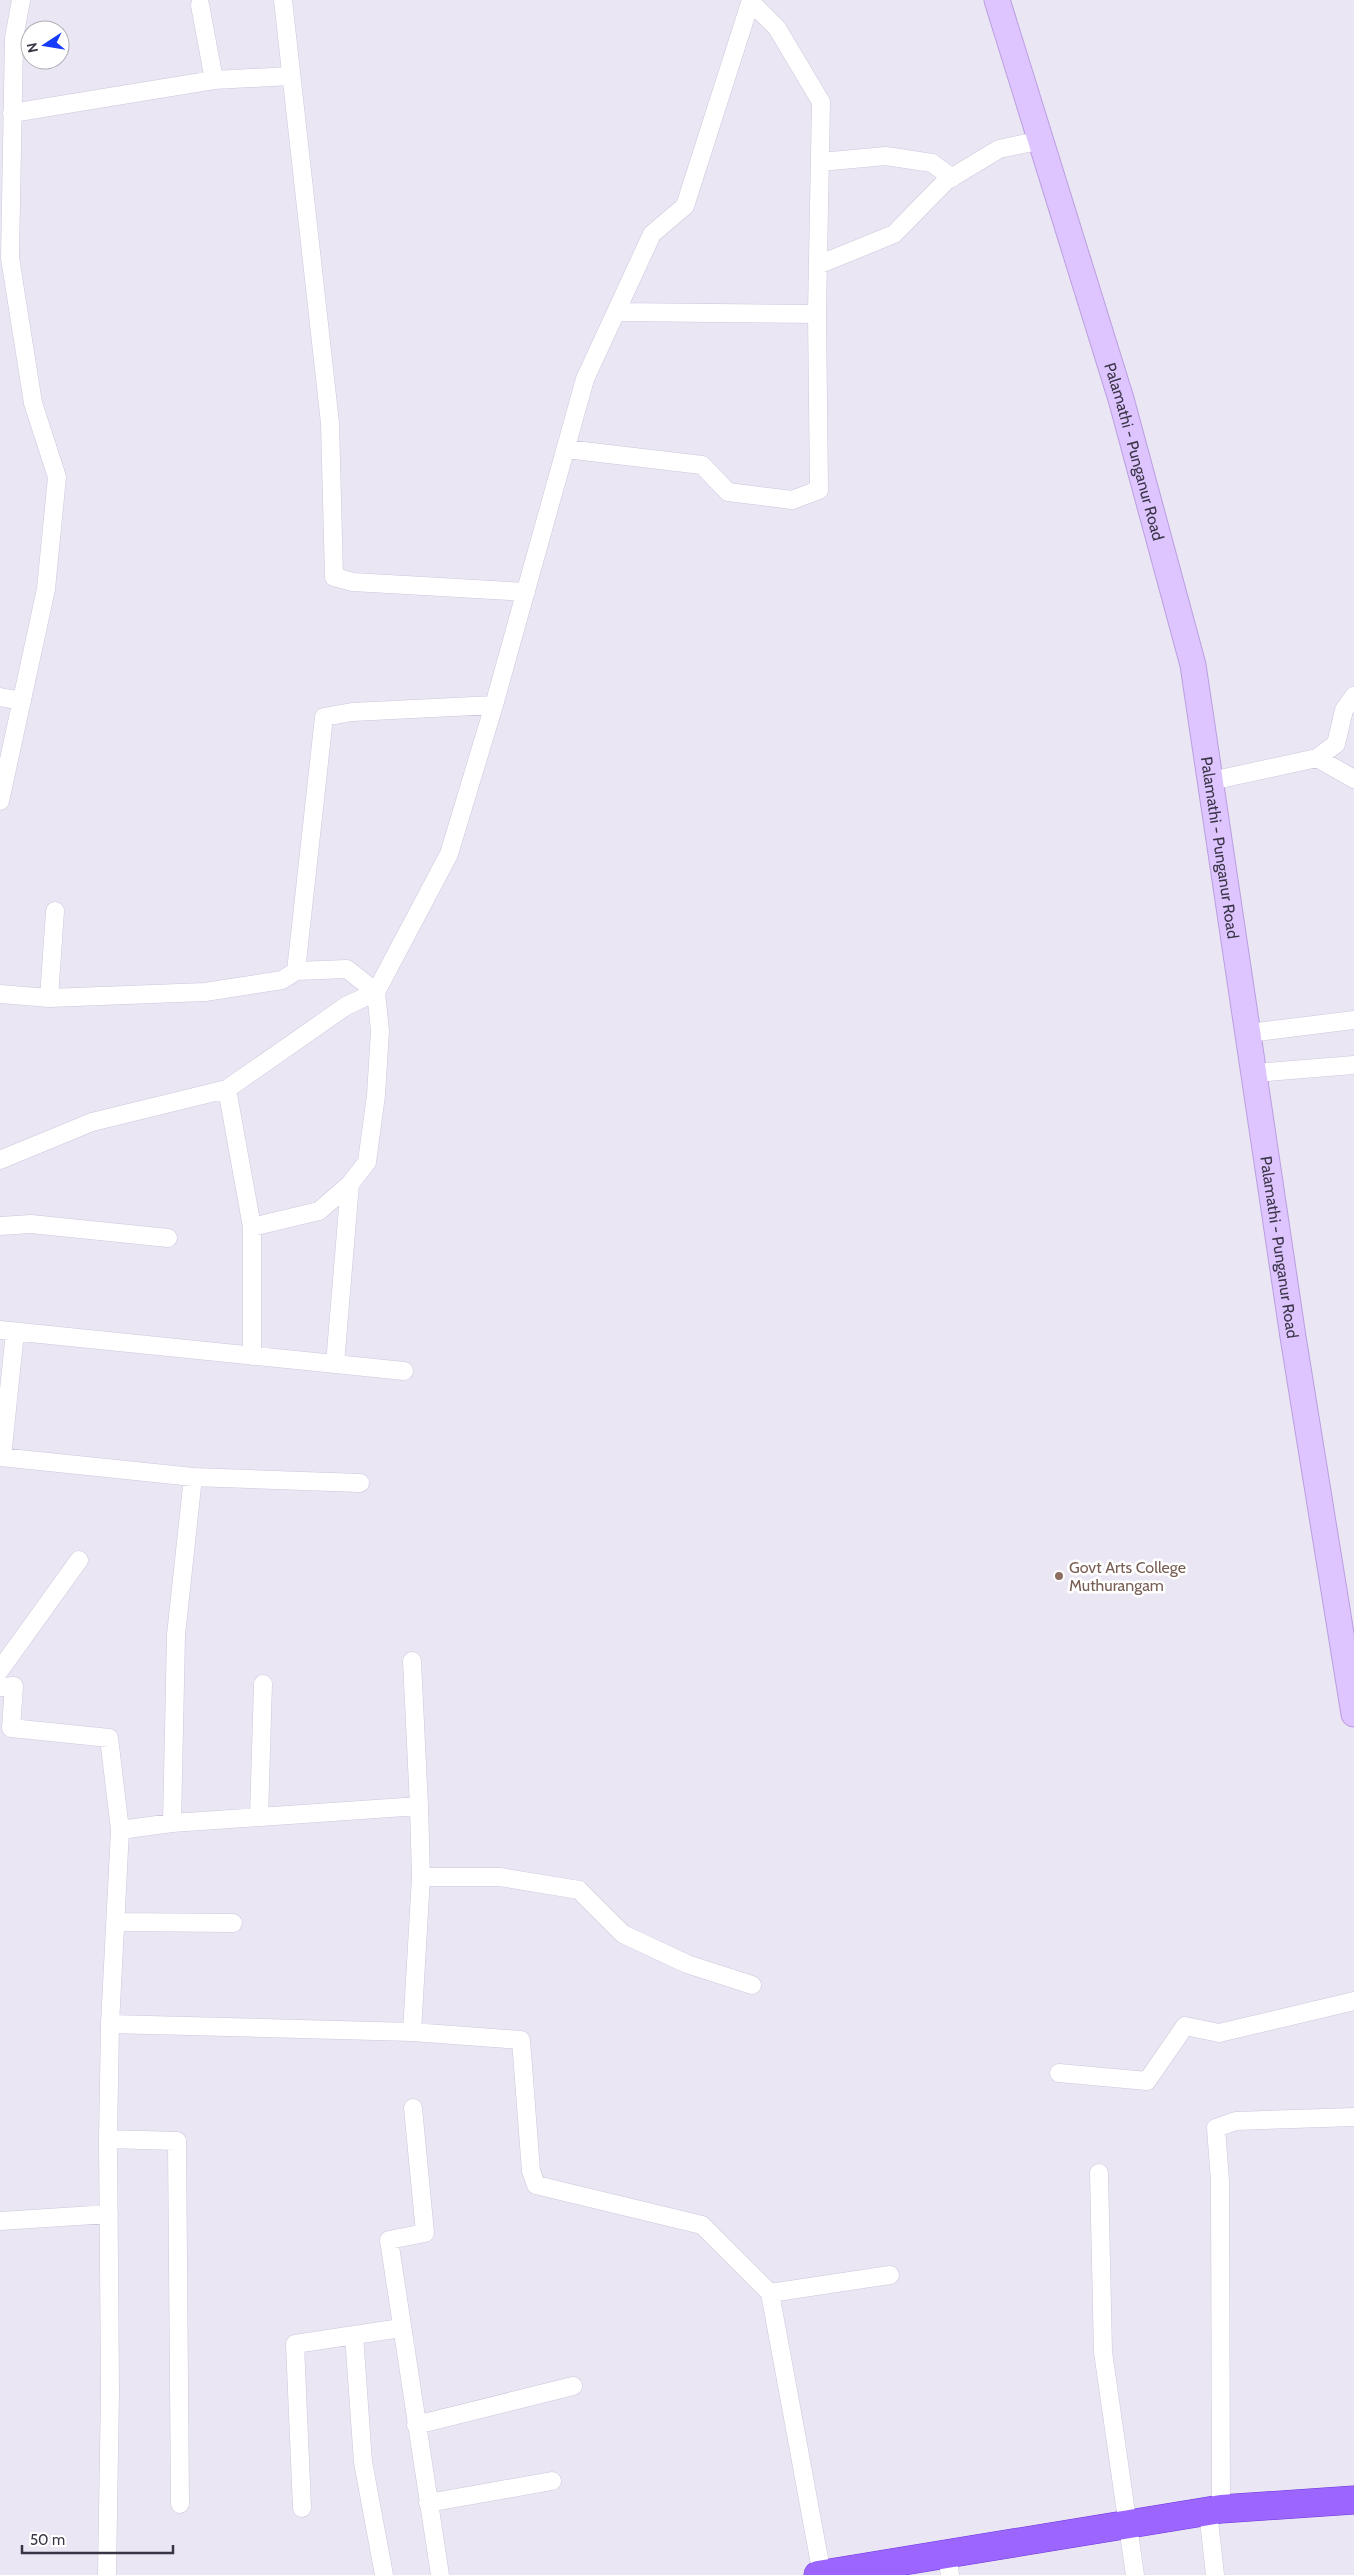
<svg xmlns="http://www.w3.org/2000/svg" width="1354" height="2575" font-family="Cabin,sans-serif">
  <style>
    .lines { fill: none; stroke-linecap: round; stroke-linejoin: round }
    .street-casing { stroke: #cec6dd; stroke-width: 19 }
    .secondary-casing { stroke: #ba9ee0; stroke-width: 27 }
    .highway-casing { stroke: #6b36de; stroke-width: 29 }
    .street { stroke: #fff; stroke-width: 18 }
    .secondary { stroke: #dec5ff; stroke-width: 25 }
    .highway { stroke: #9c66fe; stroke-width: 28 }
    .education-dot { fill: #8d6e63; stroke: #fff; stroke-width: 2 }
    .labels { text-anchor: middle; stroke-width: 5; stroke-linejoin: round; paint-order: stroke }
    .street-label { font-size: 16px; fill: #3a3546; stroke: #fff }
    .education-label { font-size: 16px; fill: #785e54; stroke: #fff; text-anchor: start }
  </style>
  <rect width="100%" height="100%" fill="#ebe6f3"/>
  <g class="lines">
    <g class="street-casing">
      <path id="street" d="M283 0 330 423 334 577 353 582 526 592
        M200 5 214 80
        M12 113 214 80 290 76
        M820 162 886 156 932 163 952 178
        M818 265 894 234 946 181 999 149 1042 140
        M616 312 817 314
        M566 449 702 465 728 492 792 500 819 490 817 314 821 102 777 28 751 2
        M0 697 22 701
        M1317 758 1354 779
        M1211 781 1317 758 1336 744 1344 710 1354 696
        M0 801 46 589 57 477 33 403 10 258 14 38 21 0
        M296 971 324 717 352 712 494 705
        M0 994 49 998 205 992 282 980 296 971 347 969 376 992 346 1006 227 1089
        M49 998 55 911
        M1249 1033 1354 1020
        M1255 1073 1354 1065
        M0 1160 92 1122 227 1089 252 1227V1356
        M0 1226 31 1224 168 1238
        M252 1227 319 1211 350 1184 367 1162 376 1095 380 1031 376 992 449 854 494 705 585 379 652 234 685 206 751 0
        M0 1330 404 1371
        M335 1364 350 1184
        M0 1457 193 1477 176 1635 172 1823
        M2 1457 15 1332
        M193 1477 360 1483
        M412 1661 419 1806
        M0 1670 79 1560
        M0 1687 14 1686 11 1728 109 1738 120 1830 110 2024 108 2139 110 2391 107 2575
        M259 1817 263 1684
        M421 1877H500L579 1890 623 1934 687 1964 752 1985
        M116 1922 233 1923
        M110 2024 412 2032 421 1877 419 1806 172 1823 120 1830
        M412 2032 521 2040 531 2171 536 2185 702 2225 770 2293 822 2575
        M1059 2073 1147 2081 1185 2026 1219 2033 1354 2001
        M413 2108 425 2233 389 2240 440 2575
        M108 2139 177 2141 180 2504
        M1099 2173 1103 2352 1135 2575
        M0 2221 109 2214
        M770 2293 890 2275
        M354 2335 363 2462 384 2575
        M416 2425 573 2386
        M428 2503 552 2481
        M302 2508 295 2344 401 2328
        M1221 2509 1220 2181 1216 2128 1236 2121 1354 2117
        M1208 2511 1215 2575
        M947 2555 950 2575"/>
    </g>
    <g class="secondary-casing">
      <g id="secondary">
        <path id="s1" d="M997 0 1121 399 1193 665 1293 1337 1354 1714"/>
      </g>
    </g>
    <g class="highway-casing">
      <path id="highway" d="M818 2575 1221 2509 1354 2500"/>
    </g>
    <use href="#street" class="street"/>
    <use href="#secondary" class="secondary"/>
    <use href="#highway" class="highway"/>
  </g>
  <circle class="education-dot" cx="1059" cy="1576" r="5"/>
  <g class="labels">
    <g class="street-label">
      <text dy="6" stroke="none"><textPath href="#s1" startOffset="472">Palamathi - Punganur Road</textPath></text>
      <text dy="6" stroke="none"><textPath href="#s1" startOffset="878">Palamathi - Punganur Road</textPath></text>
      <text dy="6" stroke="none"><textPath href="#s1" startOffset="1282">Palamathi - Punganur Road</textPath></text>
    </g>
    <g class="education-label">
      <text x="1069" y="1573">Govt Arts College<tspan x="1069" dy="18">Muthurangam</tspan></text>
    </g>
  </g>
  <g transform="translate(45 45) rotate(258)"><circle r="24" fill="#ffffff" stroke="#b0aeb5"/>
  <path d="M0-4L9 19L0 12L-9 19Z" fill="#163cfb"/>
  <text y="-8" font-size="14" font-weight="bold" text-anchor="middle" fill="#3a3546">N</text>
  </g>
  <path d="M22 2545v8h151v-8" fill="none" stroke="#3a3546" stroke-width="2.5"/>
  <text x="30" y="2545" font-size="15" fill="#3a3546" stroke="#ffffff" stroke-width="4" paint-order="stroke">50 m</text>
</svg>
